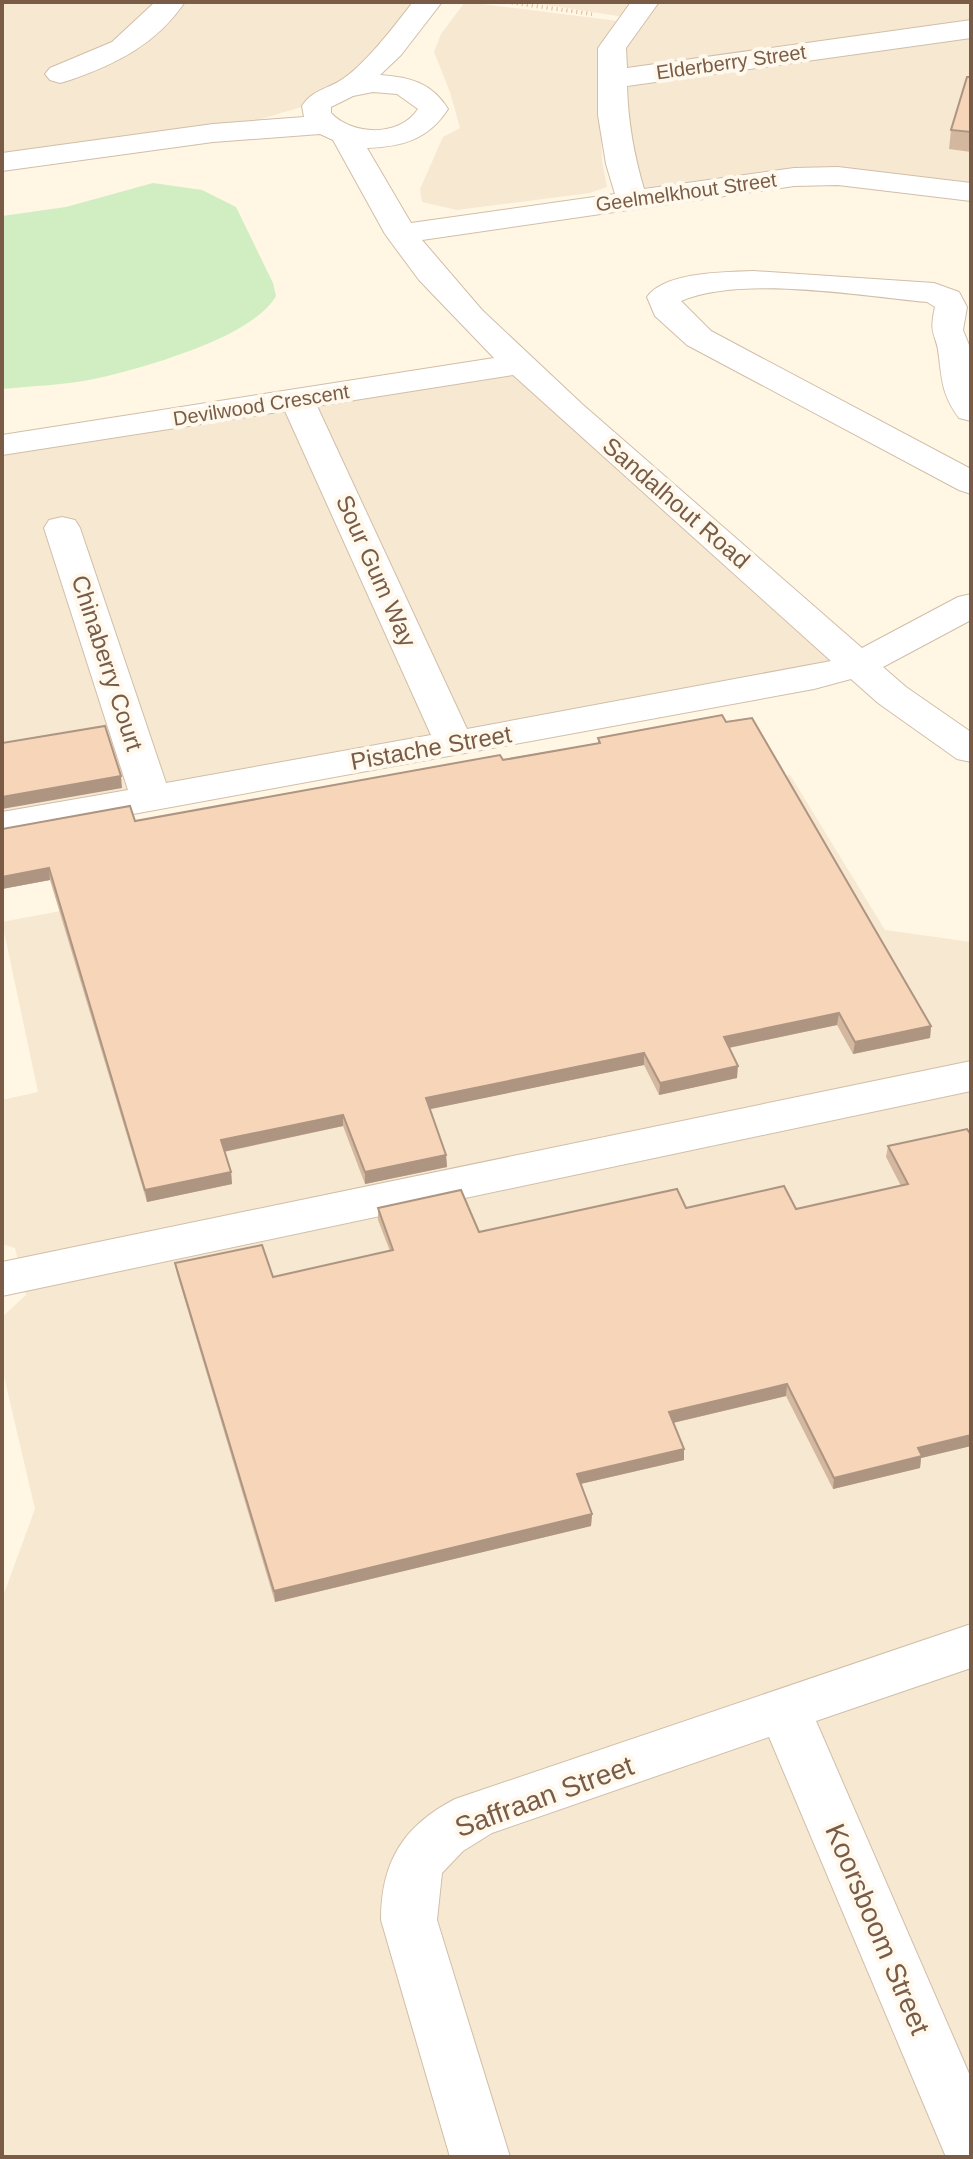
<svg xmlns="http://www.w3.org/2000/svg" width="973" height="2159" font-family="Helvetica,sans-serif">
  <style>
    .residential { fill: #f7e8d2 }
    .green { fill: #d0eec1 }
    .lines { fill: none; stroke-linecap: round; stroke-linejoin: round }
    .minor-casing { stroke: #d1bea8; stroke-width: 2 }
    .path { stroke: #dcb99b; stroke-width: 4; stroke-dasharray: 1 4; stroke-linecap: butt }
    .minor { fill: #fff; fill-rule: evenodd }
    .wall { fill: #d4b79f }
    .shaded-wall { fill: #ad9582 }
    .building { fill: #f7d5b9; stroke: #ad9582; stroke-width: 2 }
    .labels { text-anchor: middle; stroke-width: 8; stroke-linejoin: round; paint-order: stroke }
    .far-street-label { font-size: 20px; fill: #7a5c46; stroke: #fff9ed }
    .street-label { font-size: 24px; fill: #7a5c46; stroke: #fff9ed }
    .near-street-label { font-size: 28px; fill: #7a5c46; stroke: #fff9ed }
  </style>
  <rect width="100%" height="100%" fill="#fff6e4"/>
  <path class="residential" d="M2 2H430L322 101 213 133 2 162Z
    M465 2 618 21 598 51 602 160 607 187 590 193 457 210 422 202 420 189 443 137 460 128 450 92 434 52 441 34Z
    M528 2H971V193L838 177 630 201 611 115 631 18Z
    M520 365 855 664 2 824V446Z
    M790 775 885 930 971 942V2157H2V1599L35 1509 2 1368V1317L26 1295 15 1248 2 1244V1100L38 1092 2 922Z"/>
  <path class="green" d="M153 183 202 190 236 207 273 283 276 296C252 338 142 368 94 379 65 385 32 386 2 389V216L66 207Z"/>
  <g class="lines">
    <g class="minor-casing">
      <path id="minor" d="M155 2H185C156 44 117 64 70 80L60 83 50 80 45 74 50 68 112 42Z
        M413 2H442L401 55 380 75C410 77 432 83 448 109 429 139 402 147 367 148L411 223 615 194 606 164 598 115V48L631 2H659L626 48 627 68 971 20V38L627 86C628 122 634 155 644 189L794 168 838 167 971 183V201L838 185 794 186 422 240 482 310 582 404 862 648 958 597 971 594V620L883 667 906 687 971 732V762L957 759 878 703 851 679 814 689 2 838V812L128 790 44 528 49 520 62 517 75 520 80 528 166 783 431 735 285 411 2 455V435L494 358 419 280 385 234 333 140 320 134 213 142 2 171V153L213 124 304 117 302 106C312 91 323 90 338 82 363 68 395 25 413 2ZM373 92 397 94 418 109C400 137 353 136 331 113V107L353 96ZM513 375 831 661 467 729 317 406Z
        M753 271 934 283 959 292 967 307 963 330 971 350V421L959 418C943 396 942 383 939 357 937 332 928 338 935 307L927 302C861 296 742 275 681 301L711 331 971 469V494L959 490 687 345 655 316 647 297C664 272 725 272 753 271Z
        M971 1061V1091L2 1296V1262Z
        M971 1624V1668L816 1721 971 2078V2157H946L769 1737 492 1833 463 1851 442 1873 437 1920 510 2157H450L381 1920C381 1862 403 1826 455 1799Z"/>
    </g>
    <path class="path" d="M507 2 592 14"/>
    <use href="#minor" class="minor"/>
  </g>
  <path class="wall" d="M971 77V152L949 149 951 130Z
    M726 722 931 1026 930 1038 853 1054 837 1025 729 1048 737 1078 659 1095 644 1065 430 1109 446 1155 447 1167 365 1184 343 1126 224 1152 231 1172 232 1184 147 1202 50 880 2 889 135 821 598 743V738Z
    M971 1135V1446L921 1458 920 1468 833 1489 786 1396 673 1423 684 1449V1460L580 1484 592 1514 591 1526 275 1602 177 1274 175 1263 273 1277 390 1251 378 1220V1208L479 1232 686 1208 796 1209 901 1186 886 1157 888 1146Z"/>
  <path class="shaded-wall" d="M121 776 122 788 2 809V797Z
    M49 868 50 880 2 889V877Z
    M839 1013 837 1025 723 1049 724 1037Z
    M931 1026 930 1038 853 1054 855 1042Z
    M644 1053V1065L426 1110V1098Z
    M738 1066 737 1078 659 1095 660 1083Z
    M343 1115V1126L222 1152 221 1140Z
    M446 1155 447 1167 365 1184V1172Z
    M231 1172 232 1184 147 1202 145 1190Z
    M787 1384 786 1396 668 1424 669 1412Z
    M971 1435V1446L921 1458 920 1468 833 1489 834 1478 918 1448Z
    M684 1449V1460L576 1485 577 1474Z
    M592 1514 591 1526 275 1602 274 1591Z"/>
  <path class="building" d="M967 77H971V132L951 130Z
    M722 715 726 722 752 718 931 1026 855 1042 839 1013 724 1037 738 1066 660 1083 644 1053 426 1098 446 1155 365 1172 343 1115 221 1140 231 1172 145 1190 49 868 2 877V829L130 806 135 821 500 755 503 760 600 743 598 738Z
    M105 726 121 776 2 797V743Z
    M967 1129 971 1135V1435L918 1448 922 1456 834 1478 787 1384 669 1412 684 1449 577 1474 592 1514 274 1591 175 1263 262 1245 273 1277 393 1250 378 1208 461 1190 479 1232 677 1189 686 1208 784 1186 796 1209 908 1184 888 1146Z"/>
  <g class="labels">
    <g class="far-street-label">
      <text transform="translate(731 62) rotate(-8)" y="7">Elderberry Street</text>
      <text transform="translate(686 192) rotate(-8)" y="7">Geelmelkhout Street</text>
      <text transform="translate(261 405) rotate(-9)" y="7">Devilwood Crescent</text>
    </g>
    <g class="street-label">
      <text transform="translate(676 503) rotate(41)" y="8">Sandalhout Road</text>
      <text transform="translate(376 571) rotate(66)" y="8">Sour Gum Way</text>
      <text transform="translate(107 663) rotate(72)" y="8">Chinaberry Court</text>
      <text transform="translate(431 748) rotate(-10)" y="8">Pistache Street</text>
    </g>
    <g class="near-street-label">
      <text transform="translate(544 1796) rotate(-20)" y="10">Saffraan Street</text>
      <text transform="translate(878 1929) rotate(67)" y="10">Koorsboom Street</text>
    </g>
  </g>
  <rect width="973" height="2159" fill="none" stroke="#7a5c46" stroke-width="8"/>
</svg>
